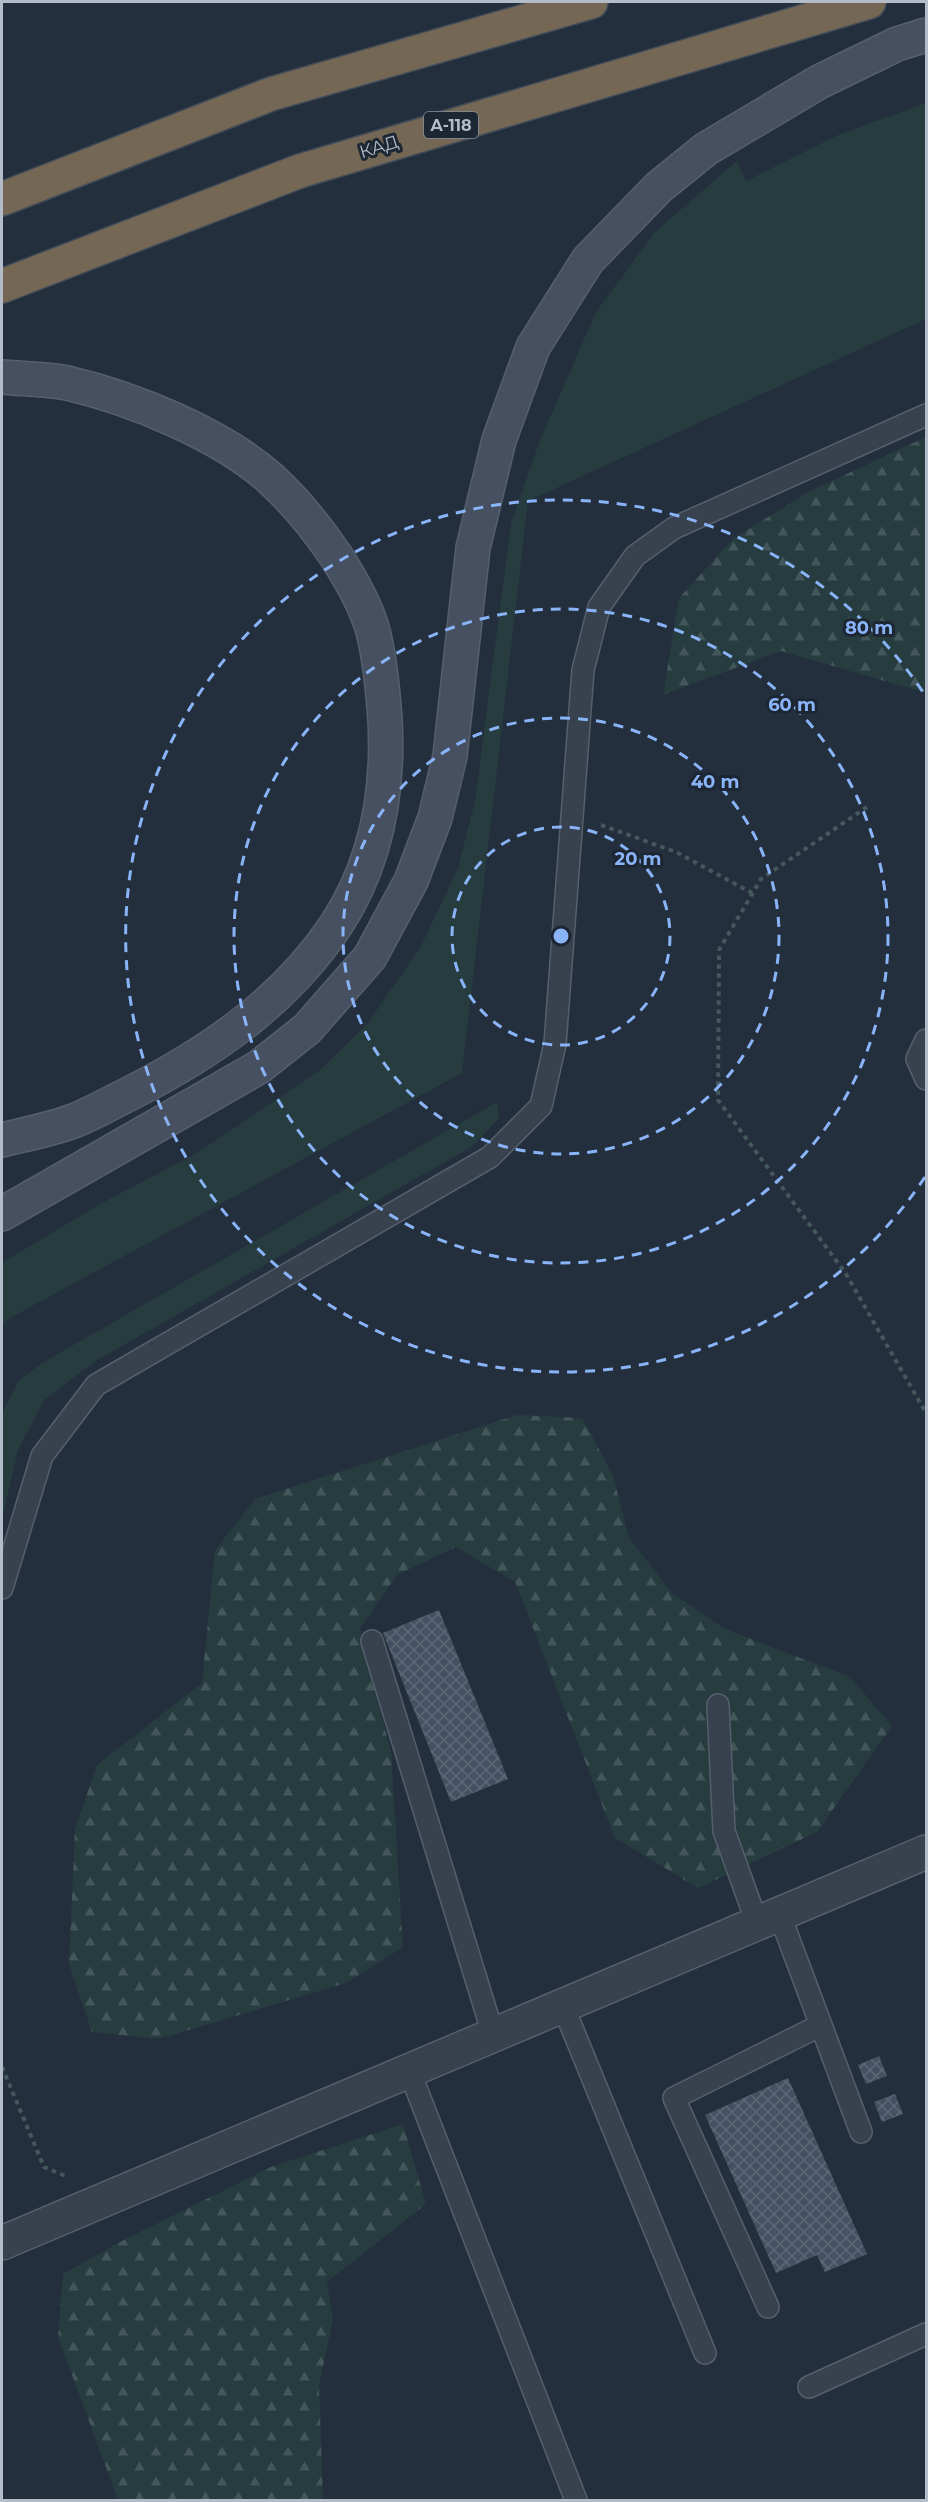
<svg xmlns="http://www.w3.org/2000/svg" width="928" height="2502" font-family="Montserrat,sans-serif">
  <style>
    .green { fill: #263c3f }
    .forest { fill: url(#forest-firs) }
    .building { fill: url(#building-cross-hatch) }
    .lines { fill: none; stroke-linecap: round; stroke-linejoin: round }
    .lane-casing { stroke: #565f6c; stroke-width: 24 }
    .street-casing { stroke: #565f6c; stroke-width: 36 }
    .secondary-casing { stroke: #565f6c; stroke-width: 36 }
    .highway-casing { stroke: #434c59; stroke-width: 36 }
    .path { stroke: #44595c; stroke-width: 4; stroke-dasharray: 4.5 4.5; stroke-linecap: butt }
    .lane { stroke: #38414e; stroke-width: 21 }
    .street { stroke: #38414e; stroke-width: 33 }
    .secondary { stroke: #465061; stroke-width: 33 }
    .highway { stroke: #746855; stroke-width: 33 }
    .ring { fill: none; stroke: #8ab4f8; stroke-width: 3; stroke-dasharray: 10 8 }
    .labels { text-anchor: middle; stroke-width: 6; stroke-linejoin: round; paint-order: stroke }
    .shield { fill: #1d2633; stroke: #878f9c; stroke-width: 1.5 }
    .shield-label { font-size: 16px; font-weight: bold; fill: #b4bcc9 }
    .street-label { font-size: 18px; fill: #b4bcc9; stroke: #1d2633 }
    .centre { fill: #8ab4f8; stroke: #1d2633; stroke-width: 3 }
    .ring-label { font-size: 18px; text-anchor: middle; font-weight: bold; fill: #8ab4f8; stroke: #1d2633; stroke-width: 6; stroke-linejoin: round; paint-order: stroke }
  </style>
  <defs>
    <pattern id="forest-firs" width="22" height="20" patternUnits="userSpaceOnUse" patternTransform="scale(1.5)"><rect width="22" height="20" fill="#263c3f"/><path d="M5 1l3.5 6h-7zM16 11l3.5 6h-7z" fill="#435659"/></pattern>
    <pattern id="building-cross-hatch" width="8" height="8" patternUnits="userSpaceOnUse" patternTransform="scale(1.5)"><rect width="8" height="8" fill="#455162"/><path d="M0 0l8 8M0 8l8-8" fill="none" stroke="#5d6877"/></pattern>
  </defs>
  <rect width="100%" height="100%" fill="#242f3e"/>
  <path class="green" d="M926 103V319L528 501 462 1073 10 1318 2 1325V1263L102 1203 195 1154 319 1071 367 1024 420 948 458 868 475 801 511 523 540 440 596 312 656 231 737 161 746 181 838 135Z
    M497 1102 499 1118 473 1146 94 1362 44 1400 18 1450 2 1519V1414L18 1381 42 1363Z"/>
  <path class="forest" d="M926 437V693L781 651 663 695 679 598 733 539 808 492Z
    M517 1415 582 1418 613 1475 629 1538 671 1592 725 1629 850 1677 892 1726 817 1832 698 1888 615 1838 515 1582 456 1547 397 1575 360 1628 391 1753 403 1947 346 1983 159 2039 92 2032 69 1964 75 1829 97 1765 202 1683 215 1550 255 1499Z
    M403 2124 426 2204 327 2282 333 2320 319 2385 323 2500H118L58 2337 63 2274 120 2242 271 2167Z"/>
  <path class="building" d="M439 1610 508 1779 451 1802 383 1633Z
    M879 2056 887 2076 866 2084 858 2065Z
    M788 2078 867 2254 825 2272 817 2255 776 2273 705 2115Z
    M895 2094 903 2114 882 2122 874 2102Z"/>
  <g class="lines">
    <g class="lane-casing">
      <path id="lane" d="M926 1040 917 1059 926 1079
        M2 1588 42 1456 96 1385 490 1157 541 1106 555 1044 583 670 599 607 635 556 674 528 926 415
        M372 1641 493 2034
        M718 1705 724 1831 757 1923
        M779 1913 861 2132
        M563 2006 705 2353
        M409 2070 576 2500
        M768 2307 674 2098 821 2025
        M809 2387 926 2334"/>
    </g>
    <g class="street-casing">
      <path id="street" d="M2 2243 926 1852"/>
    </g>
    <g class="secondary-casing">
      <path id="secondary" d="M2 377C23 379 46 379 67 383 132 398 221 434 271 479 296 502 317 528 336 556 350 578 366 606 373 631 380 660 383 690 385 720 389 793 376 864 336 925 284 1003 207 1055 125 1096 109 1104 93 1113 76 1120 53 1129 26 1134 2 1140
        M2 1214 259 1067 307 1029 370 957 411 881 435 818 450 756 473 548 499 440 533 347 588 260 659 187 706 149 819 82 897 44 926 35"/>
    </g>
    <g class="highway-casing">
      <path id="highway" d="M2 199 271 94 591 2
        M2 286 300 171 869 2"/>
    </g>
    <path class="path" d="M867 807 761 879 719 950 718 1100 846 1274 926 1413
      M601 825 676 852 752 893
      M2 2067 44 2167 68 2177"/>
    <use href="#lane" class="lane"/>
    <use href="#street" class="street"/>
    <use href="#secondary" class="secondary"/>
    <use href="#highway" class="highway"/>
  </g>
  <g class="ring">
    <circle cx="561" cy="936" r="109"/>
    <circle cx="561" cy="936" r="218"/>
    <circle cx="561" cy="936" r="327"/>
    <path d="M925 1177A436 436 0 1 1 925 695"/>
  </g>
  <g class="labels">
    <rect class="shield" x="424" y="112" width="54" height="26" rx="4.5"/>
    <g class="shield-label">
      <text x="451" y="131">А-118</text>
    </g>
    <g class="street-label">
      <text transform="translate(379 147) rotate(-17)" y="6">КАД</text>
    </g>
  </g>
  <circle cx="561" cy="936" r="9" class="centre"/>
  <g class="ring-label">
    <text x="869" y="634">80 m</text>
    <text x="792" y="711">60 m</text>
    <text x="715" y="788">40 m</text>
    <text x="638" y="865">20 m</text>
  </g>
  <rect width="928" height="2502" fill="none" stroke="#b4bcc9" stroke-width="6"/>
</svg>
